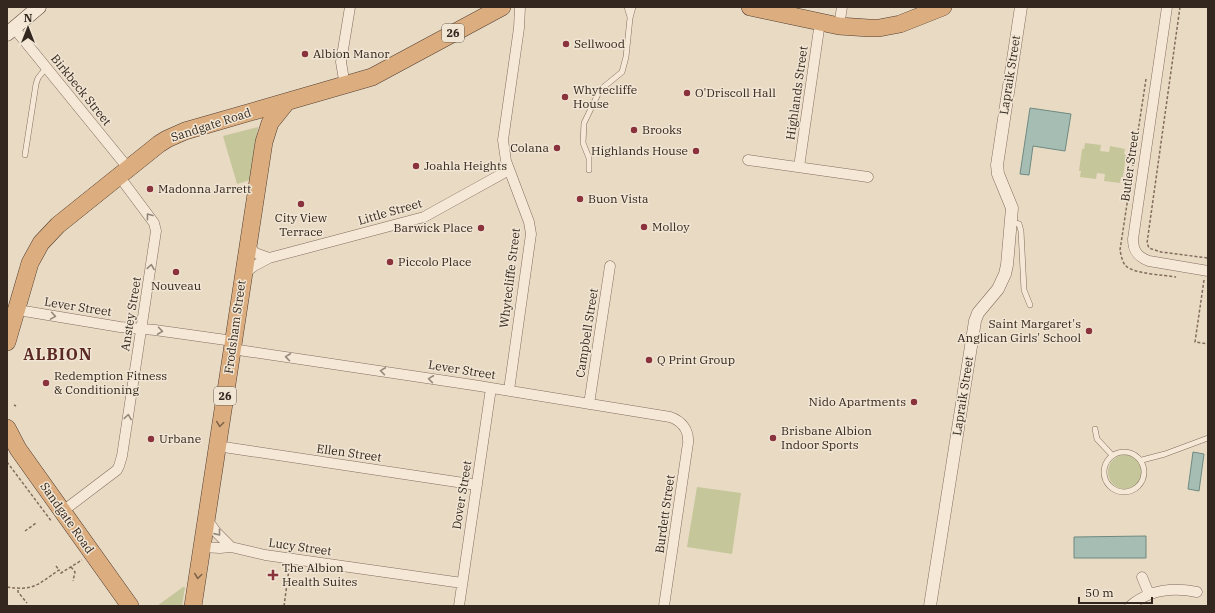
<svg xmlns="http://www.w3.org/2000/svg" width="1215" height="613" font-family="'IBM Plex Serif',serif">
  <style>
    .green { fill: #c5c69a }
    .water { fill: #a6bdb3; stroke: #6e8a80 }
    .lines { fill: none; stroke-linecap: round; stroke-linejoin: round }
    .service-casing { stroke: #826c5d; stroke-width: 6 }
    .minor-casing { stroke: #826c5d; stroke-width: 11 }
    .tertiary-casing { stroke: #826c5d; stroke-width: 13 }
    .secondary-casing { stroke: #634e40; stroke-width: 15 }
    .trunk-casing { stroke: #503c30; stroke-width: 18 }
    .path { stroke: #826c5d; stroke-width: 1.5; stroke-dasharray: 3 2; stroke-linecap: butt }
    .service { stroke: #f5e8d7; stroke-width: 5 }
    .minor { stroke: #f5e8d7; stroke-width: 10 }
    .tertiary { stroke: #f5e8d7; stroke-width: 12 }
    .secondary { stroke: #f5e8d7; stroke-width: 14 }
    .trunk { stroke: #dcae7f; stroke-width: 17 }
    .oneway { stroke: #94887b }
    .oneway2 { stroke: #7f644a }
    .poi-dot { fill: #8a333d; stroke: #f1e5d3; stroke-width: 1.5 }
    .labels { text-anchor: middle; stroke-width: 3; stroke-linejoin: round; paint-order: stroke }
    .shield { fill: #f1e5d3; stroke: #6c6055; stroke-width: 1 }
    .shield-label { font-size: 11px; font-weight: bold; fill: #33271f }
    .poi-label { font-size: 12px; fill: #33271f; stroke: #f1e5d3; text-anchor: start }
    .street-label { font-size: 12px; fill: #33271f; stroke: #f1e5d3 }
    .district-label { font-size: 16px; font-weight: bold; letter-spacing: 1px; fill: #5b2923; stroke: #f1e5d3 }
  </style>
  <rect width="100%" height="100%" fill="#e9dac4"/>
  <path class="green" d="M258 127 250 180 237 184 223 136Z
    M1085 143 1101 145 1100 151 1109 152 1110 146 1125 149 1124 154 1126 155 1123 177H1121L1120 183 1104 181 1105 174 1097 173 1096 179 1080 177 1081 171H1079L1082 149H1084Z
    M1108 472a17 17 0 1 1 34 0a17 17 0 1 1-34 0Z
    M697 487 741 493 732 554 687 547Z
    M183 587H185L182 606H157Z"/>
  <path class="water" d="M1030 108 1071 114 1065 151 1033 146 1029 175 1020 174Z
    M1193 452 1204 454 1199 491 1188 489Z
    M1146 536V558H1074V537Z"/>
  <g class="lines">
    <g class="service-casing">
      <path id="service" d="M627 7 630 17
        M25 155 36 84 38 78 46 68
        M589 170V158L583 143 584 123 600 90 622 72 626 57 630 18 633 7
        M1012 222 1019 224 1021 231 1024 290 1030 305
        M1095 429 1097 439 1112 455
        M1104 472a20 20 0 1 1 40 0a20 20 0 1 1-40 0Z
        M1142 460 1165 454 1208 438"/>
    </g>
    <g class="minor-casing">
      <path id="minor" d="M1167 7 1133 239C1133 251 1138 257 1149 261L1208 271
        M839 26 842 7
        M14 28 128 168
        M345 86 341 62 350 7
        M748 160 868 177
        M799 167 820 22
        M248 244 255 253 269 258
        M244 274 254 266 269 258 424 217 509 170
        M11 312 24 311 120 327 155 330 233 341
        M232 349 473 385 670 417C682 421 689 430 688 443L664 606
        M509 390 531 234 529 222 506 161 503 140 519 28 520 7
        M589 404 610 266
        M217 446 477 485
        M63 511 117 470 119 466 122 456 156 231 154 223 119 176
        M206 518 216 532 231 547
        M202 547 220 548 231 547 265 555 462 583
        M1142 577 1149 594
        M459 606 491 388
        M1130 606C1149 590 1173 587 1197 592"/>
    </g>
    <g class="tertiary-casing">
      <path id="tertiary" d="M930 606 975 321 978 313 998 289 1005 274 1007 265 1012 208 998 174 997 165 1021 7"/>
    </g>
    <g class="secondary-casing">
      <path id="secondary" d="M7 34 39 7"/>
    </g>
    <g class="trunk-casing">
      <path id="trunk" d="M750 7 839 26 869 28H879L900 24 943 7
        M7 342 30 263 41 243 58 225 159 144 167 139 185 131 372 77 502 7
        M7 428 18 449 130 606
        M193 606 264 142 270 123 286 103"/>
    </g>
    <path class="path" d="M1180 7 1147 243 1149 248 1161 252 1208 258
      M1146 79 1120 250C1121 255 1122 261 1125 265 1132 274 1165 275 1176 277
      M1204 280 1195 342 1208 344
      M14 405 16 406
      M7 462 52 522
      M25 531 36 523
      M56 566 59 570
      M71 567 75 572 73 581
      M7 587C34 591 37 585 59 570L61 573 82 560
      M18 590V592L27 603
      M284 606 289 569"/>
    <use href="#service" class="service"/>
    <use href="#minor" class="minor"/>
    <use href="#tertiary" class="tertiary"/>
    <use href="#secondary" class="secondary"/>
    <use href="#trunk" class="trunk"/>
  </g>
  <defs><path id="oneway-chevron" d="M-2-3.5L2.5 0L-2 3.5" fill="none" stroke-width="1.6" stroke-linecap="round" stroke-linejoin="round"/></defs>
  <g class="oneway">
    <use href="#oneway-chevron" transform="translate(149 216) rotate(-127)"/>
    <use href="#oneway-chevron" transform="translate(151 267) rotate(-81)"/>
    <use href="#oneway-chevron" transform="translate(53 316) rotate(9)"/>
    <use href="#oneway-chevron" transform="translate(160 331) rotate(8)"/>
    <use href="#oneway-chevron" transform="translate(288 357) rotate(-172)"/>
    <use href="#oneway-chevron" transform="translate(383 371) rotate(-172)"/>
    <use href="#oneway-chevron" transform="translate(431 379) rotate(-172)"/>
    <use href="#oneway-chevron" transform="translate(128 417) rotate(-81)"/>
    <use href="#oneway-chevron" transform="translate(218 533) rotate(51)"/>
  </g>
  <g class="oneway2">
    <use href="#oneway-chevron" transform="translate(220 424) rotate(98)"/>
    <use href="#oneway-chevron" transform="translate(198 576) rotate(98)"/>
  </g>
  <g class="poi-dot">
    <circle cx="566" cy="44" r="4"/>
    <circle cx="305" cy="54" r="4"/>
    <circle cx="687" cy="93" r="4"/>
    <circle cx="565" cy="97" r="4"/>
    <circle cx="634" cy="130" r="4"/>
    <circle cx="557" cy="148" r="4"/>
    <circle cx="696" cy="151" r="4"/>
    <circle cx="416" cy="166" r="4"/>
    <circle cx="150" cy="189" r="4"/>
    <circle cx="580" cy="199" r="4"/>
    <circle cx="301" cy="204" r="4"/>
    <circle cx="644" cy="227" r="4"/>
    <circle cx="481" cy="228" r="4"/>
    <circle cx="390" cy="262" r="4"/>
    <circle cx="176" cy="272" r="4"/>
    <circle cx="1089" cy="331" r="4"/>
    <circle cx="649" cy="360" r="4"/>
    <circle cx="46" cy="383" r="4"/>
    <circle cx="914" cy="402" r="4"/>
    <circle cx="773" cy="438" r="4"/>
    <circle cx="151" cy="439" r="4"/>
    <path d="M271 569h4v4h4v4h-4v4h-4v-4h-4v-4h4z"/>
  </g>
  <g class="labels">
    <g class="shield">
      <rect x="442" y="24" width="22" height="18" rx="3"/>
      <rect x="214" y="387" width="22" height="18" rx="3"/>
    </g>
    <g class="shield-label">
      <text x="453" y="37">26</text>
      <text x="225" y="400">26</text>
    </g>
    <g class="poi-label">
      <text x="574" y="48">Sellwood</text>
      <text x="313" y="58">Albion Manor</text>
      <text x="573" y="94">Whytecliffe<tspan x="573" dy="14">House</tspan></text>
      <text x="695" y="97">O'Driscoll Hall</text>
      <text x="642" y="134">Brooks</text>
      <text x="549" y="152" text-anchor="end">Colana</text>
      <text x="688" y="155" text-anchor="end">Highlands House</text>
      <text x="424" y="170">Joahla Heights</text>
      <text x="158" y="193">Madonna Jarrett</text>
      <text x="588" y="203">Buon Vista</text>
      <text x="301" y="222" text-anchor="middle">City View<tspan x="301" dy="14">Terrace</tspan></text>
      <text x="652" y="231">Molloy</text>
      <text x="473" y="232" text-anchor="end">Barwick Place</text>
      <text x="398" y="266">Piccolo Place</text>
      <text x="176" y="290" text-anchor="middle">Nouveau</text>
      <text x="1081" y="328" text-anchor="end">Saint Margaret's<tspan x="1081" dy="14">Anglican Girls' School</tspan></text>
      <text x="657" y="364">Q Print Group</text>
      <text x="54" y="380">Redemption Fitness<tspan x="54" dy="14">&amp; Conditioning</tspan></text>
      <text x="906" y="406" text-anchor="end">Nido Apartments</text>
      <text x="781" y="435">Brisbane Albion<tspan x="781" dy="14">Indoor Sports</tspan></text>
      <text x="159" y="443">Urbane</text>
      <text x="282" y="572">The Albion<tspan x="282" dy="14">Health Suites</tspan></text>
    </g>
    <g class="street-label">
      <text transform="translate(1010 75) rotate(-81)" y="4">Lapraik Street</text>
      <text transform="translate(81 90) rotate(51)" y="4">Birkbeck Street</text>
      <text transform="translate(797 93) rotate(-82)" y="4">Highlands Street</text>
      <text transform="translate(211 125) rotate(-18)" y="4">Sandgate Road</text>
      <text transform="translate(1130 166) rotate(-82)" y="4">Butler Street</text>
      <text transform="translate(390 212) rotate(-16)" y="4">Little Street</text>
      <text transform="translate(510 278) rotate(-83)" y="4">Whytecliffe Street</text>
      <text transform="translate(78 307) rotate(9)" y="4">Lever Street</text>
      <text transform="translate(131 314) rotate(-81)" y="4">Anstey Street</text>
      <text transform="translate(235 327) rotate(-82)" y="4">Frodsham Street</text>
      <text transform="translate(587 333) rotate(-81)" y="4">Campbell Street</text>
      <text transform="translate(462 370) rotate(9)" y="4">Lever Street</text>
      <text transform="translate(963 396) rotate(-81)" y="4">Lapraik Street</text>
      <text transform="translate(349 453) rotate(8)" y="4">Ellen Street</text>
      <text transform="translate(462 495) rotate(-81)" y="4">Dover Street</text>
      <text transform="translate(665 514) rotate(-82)" y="4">Burdett Street</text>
      <text transform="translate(67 518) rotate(55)" y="4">Sandgate Road</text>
      <text transform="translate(300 547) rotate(8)" y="4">Lucy Street</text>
    </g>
    <g class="district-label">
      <text x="58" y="360">ALBION</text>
    </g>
  </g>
  <rect width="1215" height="613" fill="none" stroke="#33271f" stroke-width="16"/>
  <g transform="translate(28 28)" stroke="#f1e5d3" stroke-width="3" paint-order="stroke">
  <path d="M0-3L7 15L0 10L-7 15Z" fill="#33271f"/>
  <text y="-6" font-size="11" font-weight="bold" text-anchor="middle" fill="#33271f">N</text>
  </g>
  <path d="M1079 597v6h73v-6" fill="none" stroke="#33271f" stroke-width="2"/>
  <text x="1085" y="597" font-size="12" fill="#33271f" stroke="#f1e5d3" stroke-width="3" paint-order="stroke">50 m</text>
</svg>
